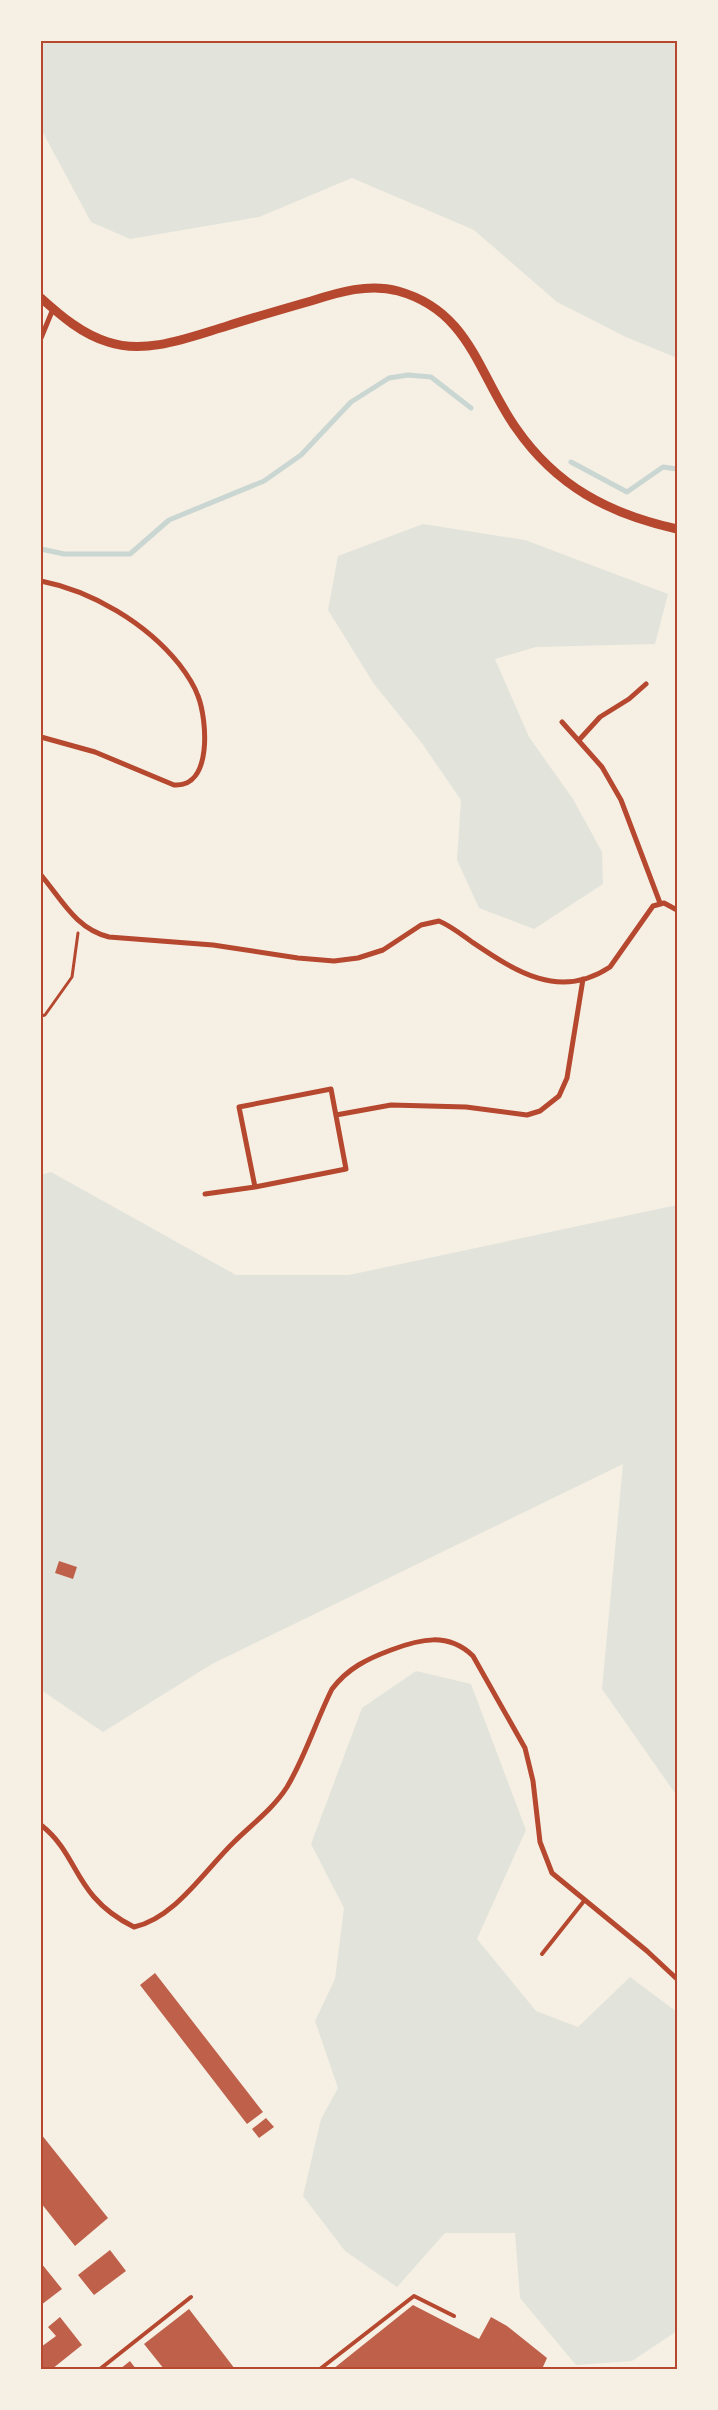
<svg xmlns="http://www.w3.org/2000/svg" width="718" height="2410" font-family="Overpass,sans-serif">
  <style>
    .green { fill: #e2e4dc }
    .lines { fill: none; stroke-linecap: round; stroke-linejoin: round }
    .stream { stroke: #c9d6d2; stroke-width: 5 }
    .building { fill: #bf614a }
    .path { stroke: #b5482f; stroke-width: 3 }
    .service { stroke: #b5482f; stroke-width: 4 }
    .minor { stroke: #b5482f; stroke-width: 5 }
    .tertiary { stroke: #b5482f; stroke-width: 9 }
    .neatline { fill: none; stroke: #b5482f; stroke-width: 2 }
  </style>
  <rect width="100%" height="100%" fill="#f6efe4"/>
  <path class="green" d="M41 41H677V358L626 337 557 302 474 230 352 178 259 217 130 239 91 222 41 129Z
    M423 524 525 540 668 594 655 644 536 647 495 659 529 737 573 799 602 852 603 884 534 929 479 908 457 860 461 800 421 742 374 684 328 610 338 556Z
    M51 1172 236 1275H349L677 1205V1796L602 1689 623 1464 212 1664 103 1732 41 1690V1175Z
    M416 1671 471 1684 526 1830 477 1939 536 2011 578 2027 630 1977 677 2012V2331L632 2361 576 2365 520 2298 515 2233H445L397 2287 345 2251 303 2196 321 2119 338 2088 315 2021 335 1979 344 1908 311 1844 362 1708Z"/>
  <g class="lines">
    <path class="stream" d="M571 462 627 492 663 467 677 469
      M41 549 64 554H130L169 520 264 481 301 455 351 402 389 378 408 375 431 377 471 408"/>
  </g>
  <path class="building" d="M59 1561 77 1567 73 1579 55 1573Z
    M155 1973 263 2112 247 2124 140 1985Z
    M266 2118 274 2127 259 2138 252 2129Z
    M41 2134 108 2218 75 2246 41 2203Z
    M110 2250 126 2271 94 2295 78 2275Z
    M41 2263 62 2289 41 2305Z
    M413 2305 479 2339 491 2317 507 2326 547 2358 542 2369H333Z
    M189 2309 235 2369H164L144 2344Z
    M60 2317 82 2345 52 2369H41V2347L56 2336 48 2327Z
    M130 2361 136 2369H120Z"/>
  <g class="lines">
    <path class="path" d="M41 1016 45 1015 72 977 78 933"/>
    <path class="service" d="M542 1954 584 1901
      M100 2369 191 2297
      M320 2369 414 2296 454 2316"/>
    <path class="minor" d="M41 338 53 309
      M41 581C92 591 146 623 179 664 186 673 194 685 198 696 207 719 213 788 174 785L95 752 41 737
      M562 722 602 767 621 800 660 903
      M579 740 600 717 629 699 646 684
      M41 875C62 900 76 929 109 937L213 945 298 958 334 961 358 958 383 950 421 925 439 921C451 926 462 935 472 942 515 971 559 1001 610 967L653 906 664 903 677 910
      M331 1089 346 1169 255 1187 239 1107Z
      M336 1115 391 1105 466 1107 527 1115 540 1111 559 1096 567 1078 583 979
      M205 1194 255 1187
      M41 1825C69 1847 73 1873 94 1897 106 1911 118 1919 134 1927 175 1918 205 1870 234 1842 252 1824 273 1809 287 1787 305 1757 316 1721 332 1689 348 1668 367 1659 391 1650 420 1639 448 1632 473 1656L525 1748 533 1781 540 1842 552 1873 647 1951 677 1979"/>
    <path class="tertiary" d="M41 298C61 316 82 334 108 342 146 355 190 337 227 326 255 317 283 309 311 301 339 292 369 283 398 291 470 311 478 374 516 428 556 486 609 514 677 529"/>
  </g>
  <rect width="718" height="2410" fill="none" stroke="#f6efe4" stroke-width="85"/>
  <rect x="42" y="42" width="634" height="2326" class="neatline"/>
</svg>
